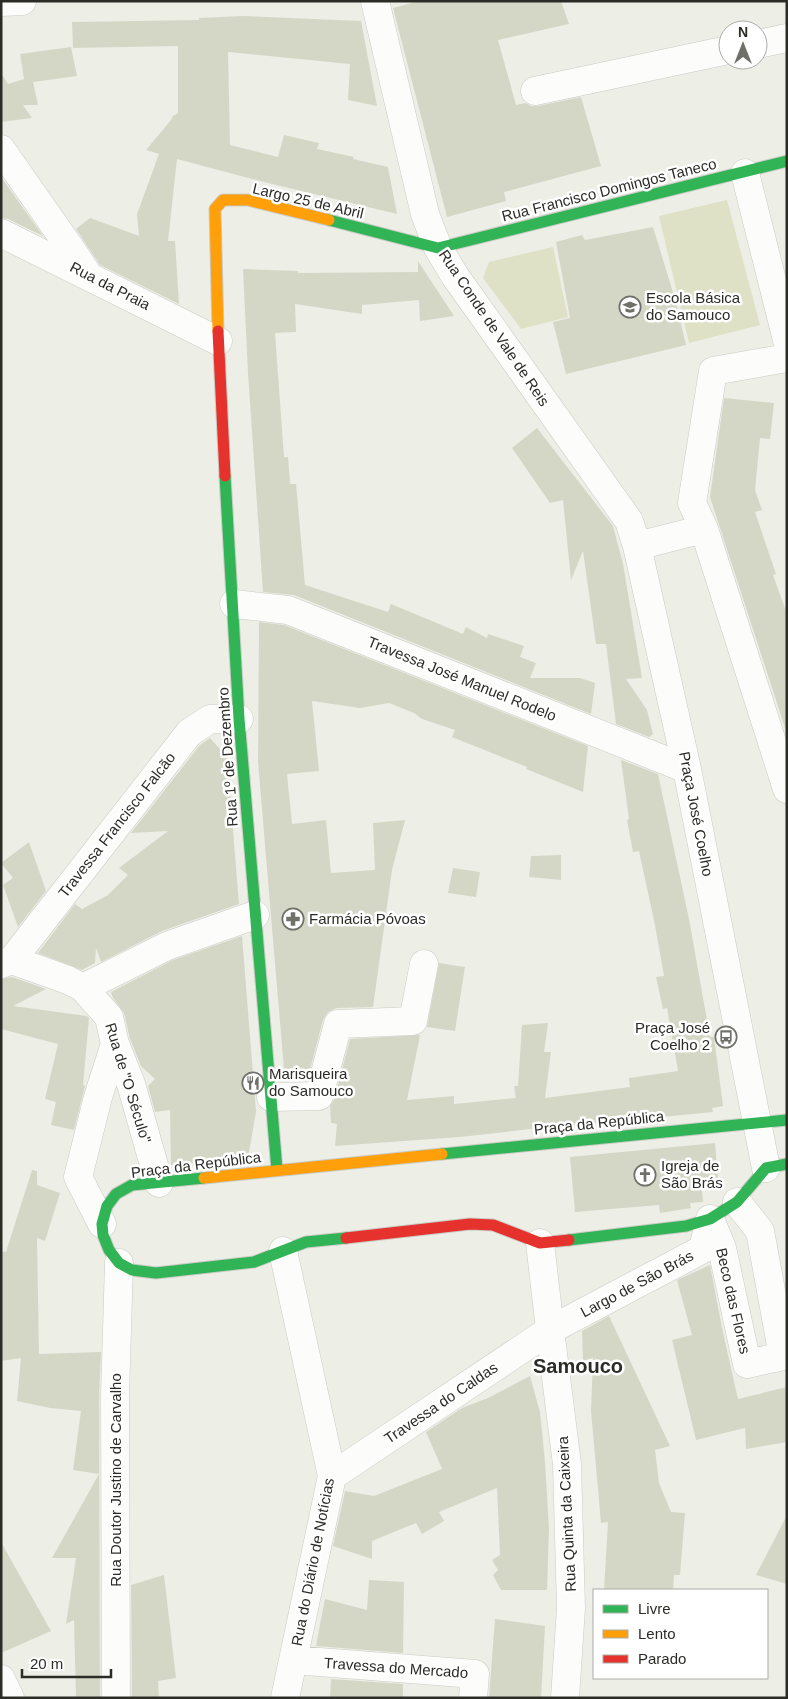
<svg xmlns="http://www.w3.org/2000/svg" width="788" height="1699" font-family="Arial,sans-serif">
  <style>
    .green { fill: #dee1c5 }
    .building { fill: #d5d7c6 }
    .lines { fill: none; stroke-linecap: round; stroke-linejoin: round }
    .street-casing { stroke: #cacbc5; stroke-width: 29 }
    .fast-casing { stroke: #cacbc5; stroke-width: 13 }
    .slow-casing { stroke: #cacbc5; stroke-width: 13 }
    .jam-casing { stroke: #cacbc5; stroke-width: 13 }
    .street { stroke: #fcfcfb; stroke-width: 28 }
    .fast { stroke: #30b455; stroke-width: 11 }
    .slow { stroke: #ff9f0a; stroke-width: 11 }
    .jam { stroke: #e5322d; stroke-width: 11 }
    .labels { text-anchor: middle; stroke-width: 5; stroke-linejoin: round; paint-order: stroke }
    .street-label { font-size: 15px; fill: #2c2c27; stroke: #fff }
    .poi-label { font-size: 15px; fill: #2c2c27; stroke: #fff; text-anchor: start }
    .district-label { font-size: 20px; font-weight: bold; fill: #2c2c27; stroke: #fff }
  </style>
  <rect width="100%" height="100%" fill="#edeee6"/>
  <path class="green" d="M727 200 760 325 689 343 659 216Z
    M553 247 568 317 521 329 483 278 489 262Z"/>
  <path class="building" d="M419 1H561L569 24 498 40 516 105 525 103 531 106H538L581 97 601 166 504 192 506 201 447 217 393 8Z
    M243 16 361 21 377 106 348 100 350 64 228 52 230 145 278 157 284 135 319 143 317 149 354 157 353 159 388 167 397 214 264 182 177 159 168 241H175L179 304 100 265 76 229 90 218 139 236 137 214 159 154 146 150 171 120 173 116 178 113V46L73 48 72 22 199 20V18Z
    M71 47 77 76 33 82 38 105H23L32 118 1 122V73L8 84 24 79 20 54Z
    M1 177 43 236 8 219 1 218Z
    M653 227 675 299 686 345 566 374 553 322 570 318 556 242 582 235 585 240Z
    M418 261 454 316 420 321 419 300 362 305V314L295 304 296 332 275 333 284 457H288L290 484H296L305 585 388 612 391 604 463 634 466 627 487 638 488 634 524 646 520 657 536 663 530 678H580L595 683 591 714 294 595 263 592 248 373 243 269 298 271V273L418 272Z
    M724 398 774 403 770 439 760 438 755 490 762 510 755 512 776 574 773 575 787 614V734L710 497Z
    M537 428 613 526 623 564 642 678 626 679 647 710 653 734 649 737 616 724 606 644H596L583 551 571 580 563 500 550 503 512 448Z
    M259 622 284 625 588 746 583 792 526 769 527 767 452 737 455 730 422 719 414 713 389 703 360 708 312 701 319 771 287 774 292 824 326 820 331 873 375 870 373 823 405 820 392 870 373 1007 337 1008 328 1012 323 1020 307 1081H285L258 762Z
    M210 738 227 757 239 904 162 931 101 962 96 948 95 963 82 970 38 953 75 904 82 909 108 895 128 875 119 868 168 831 131 833 200 745Z
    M621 760 658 774 689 919 710 1037H714L723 1106 712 1108 713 1112 568 1126 567 1125 460 1137 335 1146 337 1124 331 1123 330 1106 334 1100 350 1039 420 1035 407 1100 454 1096V1104L516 1098 514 1086H518L522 1025 548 1023 544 1052H551L545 1098 630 1087 629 1078 678 1071 667 1008 663 1009 656 977 664 976 655 925 639 851 633 852 627 820 629 819Z
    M29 842 46 891 18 927 3 885 13 878 1 863Z
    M561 855V880L529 877 531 856Z
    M453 868 480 872 476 897 448 893Z
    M242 936 256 1112 248 1158 171 1165 170 1110 155 1112 148 1086 155 1079 141 1066 130 1039 124 1013 113 998 111 992 173 960Z
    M439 963 465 967 455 1031 427 1027Z
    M12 977 46 989 13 1006 87 1016 89 1018 83 1085 85 1086 74 1130 51 1125 56 1102 45 1099 58 1044 1 1029V979Z
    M715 1143 719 1189 702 1190 703 1202 690 1203 691 1208 660 1213 659 1205 575 1212 570 1157Z
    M32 1170 37 1171V1185L60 1193 45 1241 37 1238 39 1354 101 1352 99 1396 100 1698H76L74 1620 66 1624 76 1558H52L99 1474 73 1470 81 1411 50 1408 17 1401 21 1358 1 1361V1251L6 1252Z
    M710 1265 722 1328 738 1399 787 1387V1442L746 1449 745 1428 696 1440 672 1340 692 1335 677 1280Z
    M609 1316 670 1446 655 1450 659 1483 671 1512 685 1513 680 1575H674L673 1590H604L608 1522 601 1523 591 1411 593 1358 583 1361 582 1331Z
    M530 1376 540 1412 545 1462 549 1529 547 1590H501L493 1575 498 1570 492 1560 500 1555 497 1488 439 1512 444 1521 422 1534 416 1523 372 1541V1559L333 1546 345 1491 374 1496 442 1469 426 1432 462 1408 488 1398Z
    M787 1515V1584L756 1575Z
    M1 1542 51 1631 1 1653Z
    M164 1575 176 1678 158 1681 159 1698H132L131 1585Z
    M369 1580 404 1582 403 1653 316 1646 325 1599 367 1610Z
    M495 1619 545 1626 541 1698H489Z
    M331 1679 403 1684V1698H330Z"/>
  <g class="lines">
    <g class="street-casing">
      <path id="street" d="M375 1 425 214 438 248 455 276 629 521 637 546 687 769 766 1168
        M1 2 22 1
        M758 44 787 38
        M535 91 728 50
        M1 149 73 252 88 275
        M745 173 787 340
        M1 233 218 341
        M787 358 713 371 692 503 704 529 787 789
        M637 546 704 529
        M234 604 288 610 687 769
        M12 960 189 733 210 719H239
        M1 964 12 960 68 980 83 988 109 1017 115 1044 131 1084 159 1183
        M83 988 167 946 255 915
        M271 1097 319 1096 338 1024 413 1021 424 964
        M710 1219 722 1248 747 1364 783 1356 760 1231 737 1202
        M102 1224 78 1177 98 1097 115 1044
        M540 1243 550 1330 703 1249 710 1219
        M283 1251 332 1476 285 1698
        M332 1476 550 1330 567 1464 571 1608 565 1698
        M293 1660 475 1674 473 1698
        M1 1679 10 1698
        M116 1698 115 1396 119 1263"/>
    </g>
    <g class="fast-casing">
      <path id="fast" d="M329 220 438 248 787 161
        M225 476 239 719 277 1170
        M442 1154 787 1120
        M204 1178 132 1185 116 1194 107 1206 102 1224 103 1235 109 1250 119 1263 132 1270 156 1273 254 1262 306 1242 346 1238
        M569 1240 686 1226 710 1219 737 1202 766 1168 787 1164"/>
    </g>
    <g class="slow-casing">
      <path id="slow" d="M218 331 215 209 223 200H248L329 220
        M204 1178 442 1154"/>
    </g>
    <g class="jam-casing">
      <path id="jam" d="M218 331 225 476
        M346 1238 470 1224 493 1225 540 1243 569 1240"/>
    </g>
    <use href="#street" class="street"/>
    <use href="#fast" class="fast"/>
    <use href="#slow" class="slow"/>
    <use href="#jam" class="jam"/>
  </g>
  <defs>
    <g id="school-ring" transform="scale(1.125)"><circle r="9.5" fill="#fff" stroke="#70706a" stroke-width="1.5"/><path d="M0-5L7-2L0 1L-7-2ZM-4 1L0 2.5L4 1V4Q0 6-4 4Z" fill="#70706a"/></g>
    <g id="pharmacy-ring" transform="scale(1.125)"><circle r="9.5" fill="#fff" stroke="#70706a" stroke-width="1.5"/><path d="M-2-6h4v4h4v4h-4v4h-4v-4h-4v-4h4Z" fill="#70706a"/></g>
    <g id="bus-ring" transform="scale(1.125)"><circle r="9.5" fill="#fff" stroke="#70706a" stroke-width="1.5"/><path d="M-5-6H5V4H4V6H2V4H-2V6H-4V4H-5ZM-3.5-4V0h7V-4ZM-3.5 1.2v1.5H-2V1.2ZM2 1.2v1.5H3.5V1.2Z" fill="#70706a"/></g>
    <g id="restaurant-ring" transform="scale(1.125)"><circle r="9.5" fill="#fff" stroke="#70706a" stroke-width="1.5"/><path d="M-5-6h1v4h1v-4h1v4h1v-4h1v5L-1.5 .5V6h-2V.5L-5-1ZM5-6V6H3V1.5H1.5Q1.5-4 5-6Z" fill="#70706a"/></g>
    <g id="church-ring" transform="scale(1.125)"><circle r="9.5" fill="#fff" stroke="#70706a" stroke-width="1.5"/><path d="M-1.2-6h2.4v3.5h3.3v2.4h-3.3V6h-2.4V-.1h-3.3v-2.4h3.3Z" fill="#70706a"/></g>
  </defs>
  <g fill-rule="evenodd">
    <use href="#school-ring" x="630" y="307"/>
    <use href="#pharmacy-ring" x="293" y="919"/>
    <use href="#bus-ring" x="726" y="1037"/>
    <use href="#restaurant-ring" x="253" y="1083"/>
    <use href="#church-ring" x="645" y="1175"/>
  </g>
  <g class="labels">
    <g class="street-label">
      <text transform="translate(609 190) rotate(-14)" y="5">Rua Francisco Domingos Taneco</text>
      <text transform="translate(308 201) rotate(13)" y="5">Largo 25 de Abril</text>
      <text transform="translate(110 286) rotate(27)" y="5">Rua da Praia</text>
      <text transform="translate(494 328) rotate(56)" y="5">Rua Conde de Vale de Reis</text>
      <text transform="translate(462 679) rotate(22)" y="5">Travessa José Manuel Rodelo</text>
      <text transform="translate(228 757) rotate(-94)" y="5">Rua 1º de Dezembro</text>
      <text transform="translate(696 814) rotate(79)" y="5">Praça José Coelho</text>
      <text transform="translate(117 825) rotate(-52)" y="5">Travessa Francisco Falcão</text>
      <text transform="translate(128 1083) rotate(73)" y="5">Rua de "O Século"</text>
      <text transform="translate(599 1123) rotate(-6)" y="5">Praça da República</text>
      <text transform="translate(196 1165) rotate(-7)" y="5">Praça da República</text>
      <text transform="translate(637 1284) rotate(-28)" y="5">Largo de São Brás</text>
      <text transform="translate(733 1301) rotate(77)" y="5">Beco das Flores</text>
      <text transform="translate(441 1403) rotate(-34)" y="5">Travessa do Caldas</text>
      <text transform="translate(116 1480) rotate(-90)" y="5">Rua Doutor Justino de Carvalho</text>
      <text transform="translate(567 1514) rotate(-93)" y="5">Rua Quinta da Caixeira</text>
      <text transform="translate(313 1562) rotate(-79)" y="5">Rua do Diário de Notícias</text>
      <text transform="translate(396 1668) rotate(4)" y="5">Travessa do Mercado</text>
    </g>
    <g class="poi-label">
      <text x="646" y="303">Escola Básica<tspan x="646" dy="17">do Samouco</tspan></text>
      <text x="309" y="924">Farmácia Póvoas</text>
      <text x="710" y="1033" text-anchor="end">Praça José<tspan x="710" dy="17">Coelho 2</tspan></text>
      <text x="269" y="1079">Marisqueira<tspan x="269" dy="17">do Samouco</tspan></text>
      <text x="661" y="1171">Igreja de<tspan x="661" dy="17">São Brás</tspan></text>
    </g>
    <g class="district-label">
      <text x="578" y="1373">Samouco</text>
    </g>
  </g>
  <rect width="788" height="1699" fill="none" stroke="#2c2c27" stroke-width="5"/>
  <rect x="593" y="1589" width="175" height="90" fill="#ffffff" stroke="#ababa9"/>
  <rect x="603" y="1605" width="25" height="8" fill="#30b455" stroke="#ababa9"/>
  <text x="638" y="1614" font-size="15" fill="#2c2c27">Livre</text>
  <rect x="603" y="1630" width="25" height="8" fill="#ff9f0a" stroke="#ababa9"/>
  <text x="638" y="1639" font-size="15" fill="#2c2c27">Lento</text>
  <rect x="603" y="1655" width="25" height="8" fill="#e5322d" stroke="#ababa9"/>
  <text x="638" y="1664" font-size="15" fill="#2c2c27">Parado</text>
  <g transform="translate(743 45)"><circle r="24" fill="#ffffff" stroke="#ababa9"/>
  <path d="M0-4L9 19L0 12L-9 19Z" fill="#70706a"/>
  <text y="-8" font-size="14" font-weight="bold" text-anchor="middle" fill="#2c2c27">N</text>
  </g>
  <path d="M22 1669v8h89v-8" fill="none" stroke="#2c2c27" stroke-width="2.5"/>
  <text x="30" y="1669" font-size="15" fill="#2c2c27" stroke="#ffffff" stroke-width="4" paint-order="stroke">20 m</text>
</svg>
